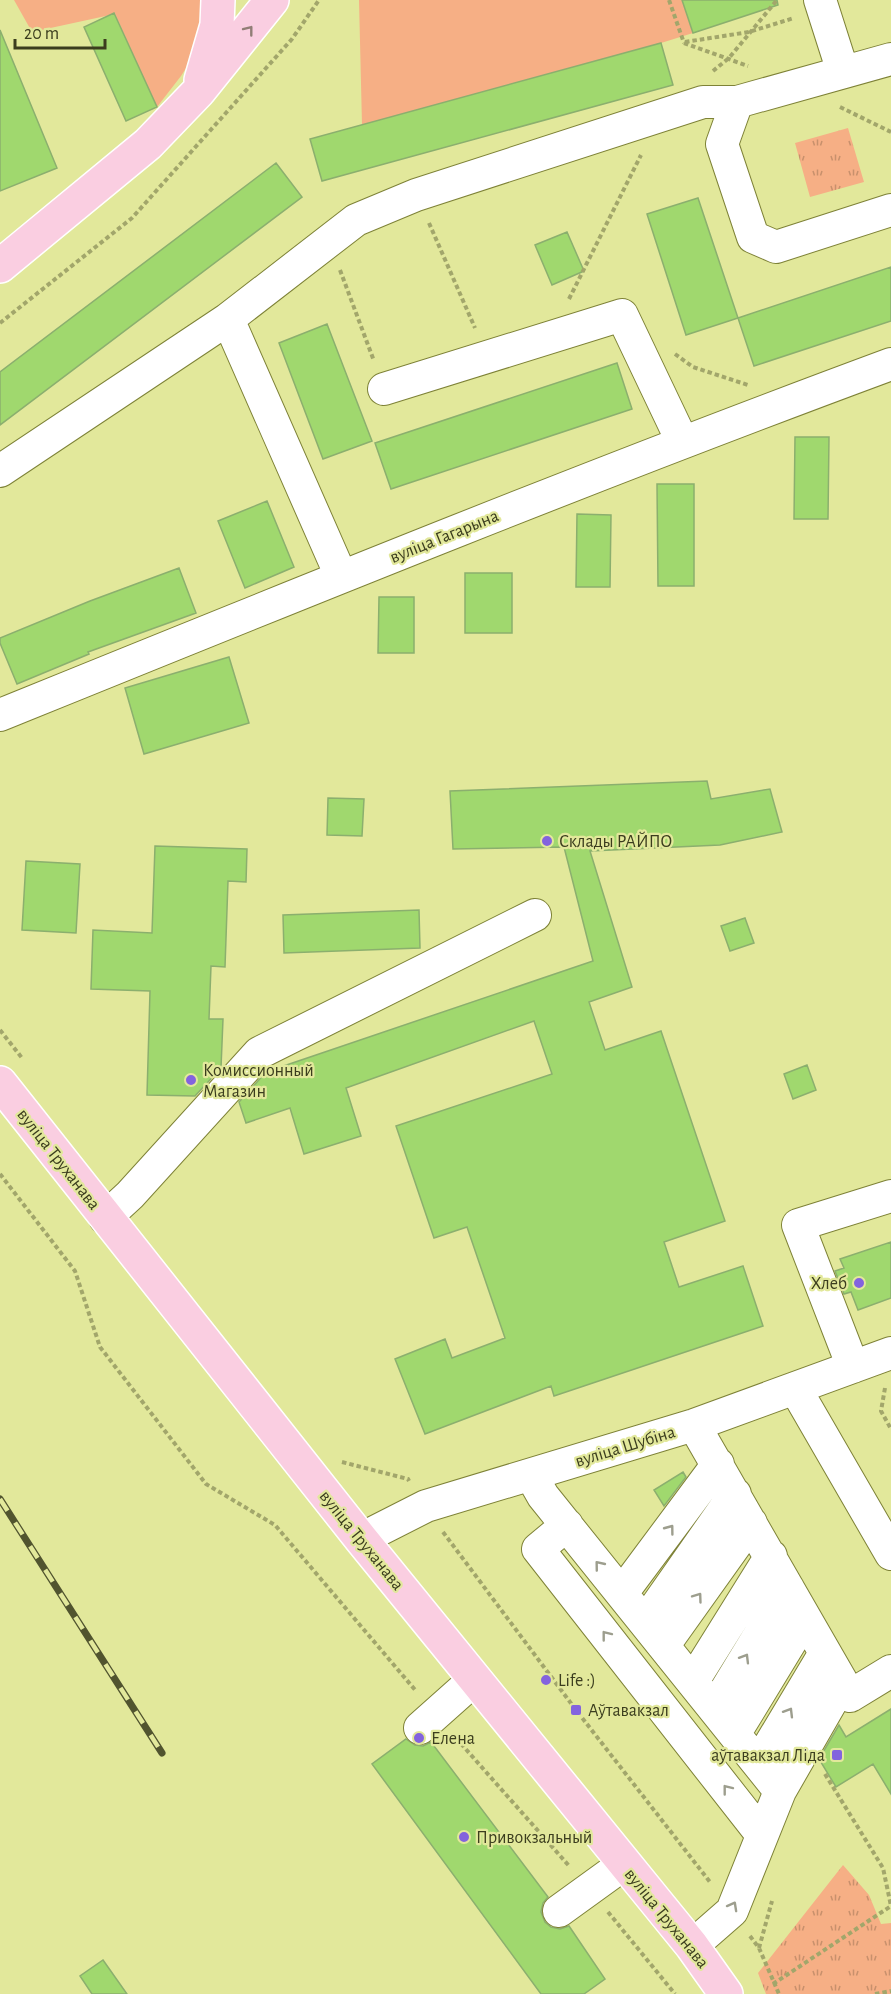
<svg xmlns="http://www.w3.org/2000/svg" width="891" height="1994" font-family="'Alegreya Sans',sans-serif">
  <style>
    .grass { fill: #f6af85 }
    .park { fill: url(#park-tufts) }
    .building { fill: #a0d86e; stroke: #8baf6e; stroke-width: 1.5 }
    .lines { fill: none; stroke-linecap: round; stroke-linejoin: round }
    .minor-casing { stroke: #7e8237; stroke-width: 34 }
    .major-casing { stroke: #fff; stroke-width: 36 }
    .path { stroke: #a2a66b; stroke-width: 4; stroke-dasharray: 4.5 3; stroke-linecap: butt }
    .minor { stroke: #fff; stroke-width: 32 }
    .major { stroke: #facee1; stroke-width: 33 }
    .rail-casing { stroke: #51542f; stroke-width: 7 }
    .rail { stroke: #e2e89b; stroke-width: 4.5; stroke-dasharray: 14; stroke-linecap: butt }
    .oneway { stroke: #917e76 }
    .oneway2 { stroke: #9d9e8e }
    .poi-dot { fill: #8363de; stroke: #e2e89b; stroke-width: 2 }
    .labels { text-anchor: middle; stroke-width: 4.5; stroke-linejoin: round; paint-order: stroke }
    .street-label { font-size: 18px; fill: #3b3d1e; stroke: #e2e89b }
    .poi-label { font-size: 18px; fill: #3b3d1e; stroke: #e2e89b; text-anchor: start }
  </style>
  <defs>
    <pattern id="park-tufts" width="24" height="20" patternUnits="userSpaceOnUse" patternTransform="scale(1.5)"><rect width="24" height="20" fill="#f6af85"/><path d="M3 7l-1-3M5 7V3M7 7l1-3M15 17l-1-3M17 17v-4M19 17l1-3" fill="none" stroke="#c8906c"/></pattern>
  </defs>
  <rect width="100%" height="100%" fill="#e2e89b"/>
  <path class="grass" d="M14 0H205L195 54 181 76 157 107 115 14 32 32Z
    M359 0H682L693 33 661 43 362 125Z"/>
  <path class="park" d="M848 128 864 182 810 197 795 143Z
    M843 1865 869 1895 881 1924 891 1923V1994H766L758 1973Z"/>
  <path class="building" d="M682 0H777L778 5 693 33Z
    M114 13 157 107 126 121 84 27Z
    M0 30 57 168 0 191Z
    M661 43 673 85 322 181 310 139Z
    M276 163 302 197 0 425V372Z
    M698 198 738 318 686 335 647 214Z
    M567 232 584 271 552 285 535 245Z
    M891 267V321L754 366 738 318Z
    M327 324 372 441 323 459 279 343Z
    M617 363 632 409 391 489 375 443Z
    M795 437H829L828 519H794Z
    M657 484H694V586H658Z
    M267 501 294 567 245 588 218 521Z
    M577 514 611 515 610 587H576Z
    M179 568 196 613 88 652 89 654 17 684 0 643V638L90 601Z
    M465 573H512V633H465Z
    M379 597H414V653H378Z
    M229 657 249 723 144 754 125 688Z
    M707 781 711 799 770 789 782 832 720 845 590 851 632 987 589 1002 605 1050 661 1031 725 1221 664 1242 679 1287 743 1266 763 1326 554 1396 551 1386 425 1434 395 1359 445 1339 452 1358 505 1338 467 1227 434 1238 396 1126 552 1074 534 1021 346 1088 361 1136 304 1154 290 1108 246 1123 239 1102 266 1072 593 961 564 847 453 849 450 791Z
    M328 798 364 799 362 836 327 835Z
    M155 846 247 849 246 882 228 881 225 967 211 966 209 1019H223L221 1068 195 1096 147 1095 150 991 91 989 93 930 152 933Z
    M26 861 80 864 76 933 22 930Z
    M419 910 420 948 284 953 283 915Z
    M745 918 754 943 730 951 721 926Z
    M807 1065 816 1090 793 1099 784 1074Z
    M891 1242V1298L858 1310 851 1292 844 1294 835 1271 844 1268 840 1259Z
    M683 1472 686 1477 664 1506 654 1490Z
    M891 1709V1794L873 1764 836 1787 819 1759 839 1725 846 1737Z
    M406 1739 415 1745 423 1746 431 1742 548 1897 543 1903 541 1912 545 1922 551 1927 560 1929 569 1926 605 1979 584 1994H541L372 1764Z
    M103 1960 127 1994H92L80 1976Z"/>
  <g class="lines">
    <g class="minor-casing">
      <path id="minor" d="M820 0 843 72
        M891 59 737 102 722 144 753 237 776 247 891 210
        M228 319 356 220 416 195 703 102H737
        M384 389 622 315 682 441
        M0 471 228 319 341 576
        M0 715C296 595 591 475 891 364
        M105 1218 130 1195 259 1053 535 915
        M853 1367 798 1225 891 1196
        M795 1388 891 1554
        M694 1425 850 1696 891 1671
        M531 1475 543 1496 780 1791
        M567 1525 538 1549 762 1835
        M361 1539 426 1506 694 1425 891 1353
        M622 1593 718 1464
        M646 1621 735 1494
        M664 1645 751 1523
        M693 1681 771 1556
        M715 1708 788 1588
        M420 1728 475 1679
        M735 1733 805 1618
        M759 1763 825 1653
        M559 1911 624 1864
        M692 1946 732 1911 780 1791 842 1683"/>
    </g>
    <g class="major-casing">
      <path id="major" d="M201 80 217 25 218 0
        M0 266 148 144 199 91 272 0
        M0 1083 361 1539 692 1946 726 1994"/>
    </g>
    <path class="path" d="M669 0 684 43
      M685 42 749 32 794 18
      M684 43 748 66
      M713 71 729 58 777 0
      M840 107 891 132
      M429 223 475 328
      M340 270 374 361
      M569 299 641 155
      M0 323 132 218 292 39 319 0
      M675 354 693 367 748 385
      M0 1030 22 1058
      M0 1174 75 1271 100 1347 206 1484 275 1525 416 1691
      M885 1388 881 1411 891 1429
      M342 1462 408 1479 409 1481
      M443 1532 576 1710 710 1882
      M456 1738 570 1867
      M825 1774 883 1868 891 1906
      M608 1912 675 1994
      M750 1936 759 1948 779 1994
      M759 1948 772 1901
      M773 1984 891 1906
      M875 1994 891 1991"/>
    <use href="#minor" class="minor"/>
    <use href="#major" class="major"/>
    <g class="rail-casing">
      <path id="rail" d="M0 1499 162 1753"/>
    </g>
    <use href="#rail" class="rail"/>
  </g>
  <defs><path id="oneway-chevron" d="M-2-3.5L2.5 0L-2 3.5" fill="none" stroke-width="1.6" stroke-linecap="round" stroke-linejoin="round" transform="scale(1.5)"/></defs>
  <use class="oneway" href="#oneway-chevron" transform="translate(249 30) rotate(-52)"/>
  <g class="oneway2">
    <use href="#oneway-chevron" transform="translate(670 1529) rotate(-53)"/>
    <use href="#oneway-chevron" transform="translate(599 1565) rotate(-129)"/>
    <use href="#oneway-chevron" transform="translate(698 1597) rotate(-54)"/>
    <use href="#oneway-chevron" transform="translate(606 1635) rotate(-128)"/>
    <use href="#oneway-chevron" transform="translate(745 1658) rotate(-59)"/>
    <use href="#oneway-chevron" transform="translate(789 1712) rotate(-59)"/>
    <use href="#oneway-chevron" transform="translate(727 1789) rotate(-128)"/>
    <use href="#oneway-chevron" transform="translate(733 1906) rotate(-61)"/>
  </g>
  <g class="poi-dot">
    <circle cx="547" cy="841" r="6"/>
    <circle cx="191" cy="1080" r="6"/>
    <circle cx="859" cy="1283" r="6"/>
    <circle cx="546" cy="1680" r="6"/>
    <rect x="570" y="1704" width="12" height="12" rx="3"/>
    <circle cx="419" cy="1738" r="6"/>
    <rect x="831" y="1749" width="12" height="12" rx="3"/>
    <circle cx="464" cy="1837" r="6"/>
  </g>
  <g class="labels">
    <g class="street-label">
      <text transform="translate(444 536) rotate(-22)" y="6">вуліца Гагарына</text>
      <text transform="translate(59 1159) rotate(52)" y="6">вуліца Труханава</text>
      <text transform="translate(625 1446) rotate(-17)" y="6">вуліца Шубіна</text>
      <text transform="translate(362 1540) rotate(51)" y="6">вуліца Труханава</text>
      <text transform="translate(667 1918) rotate(51)" y="6">вуліца Труханава</text>
    </g>
    <g class="poi-label">
      <text x="559" y="847">Склады РАЙПО</text>
      <text x="203" y="1076">Комиссионный<tspan x="203" dy="21">Магазин</tspan></text>
      <text x="847" y="1289" text-anchor="end">Хлеб</text>
      <text x="558" y="1686">Life :)</text>
      <text x="588" y="1716">Аўтавакзал</text>
      <text x="431" y="1744">Елена</text>
      <text x="825" y="1761" text-anchor="end">аўтавакзал Ліда</text>
      <text x="476" y="1843">Привокзальный</text>
    </g>
  </g>
  <path d="M15 39v9h90v-9" fill="none" stroke="#3b3d1e" stroke-width="3"/>
  <text x="24" y="39" font-size="18" fill="#3b3d1e" stroke="#e2e89b" stroke-width="4.5" paint-order="stroke">20 m</text>
</svg>
